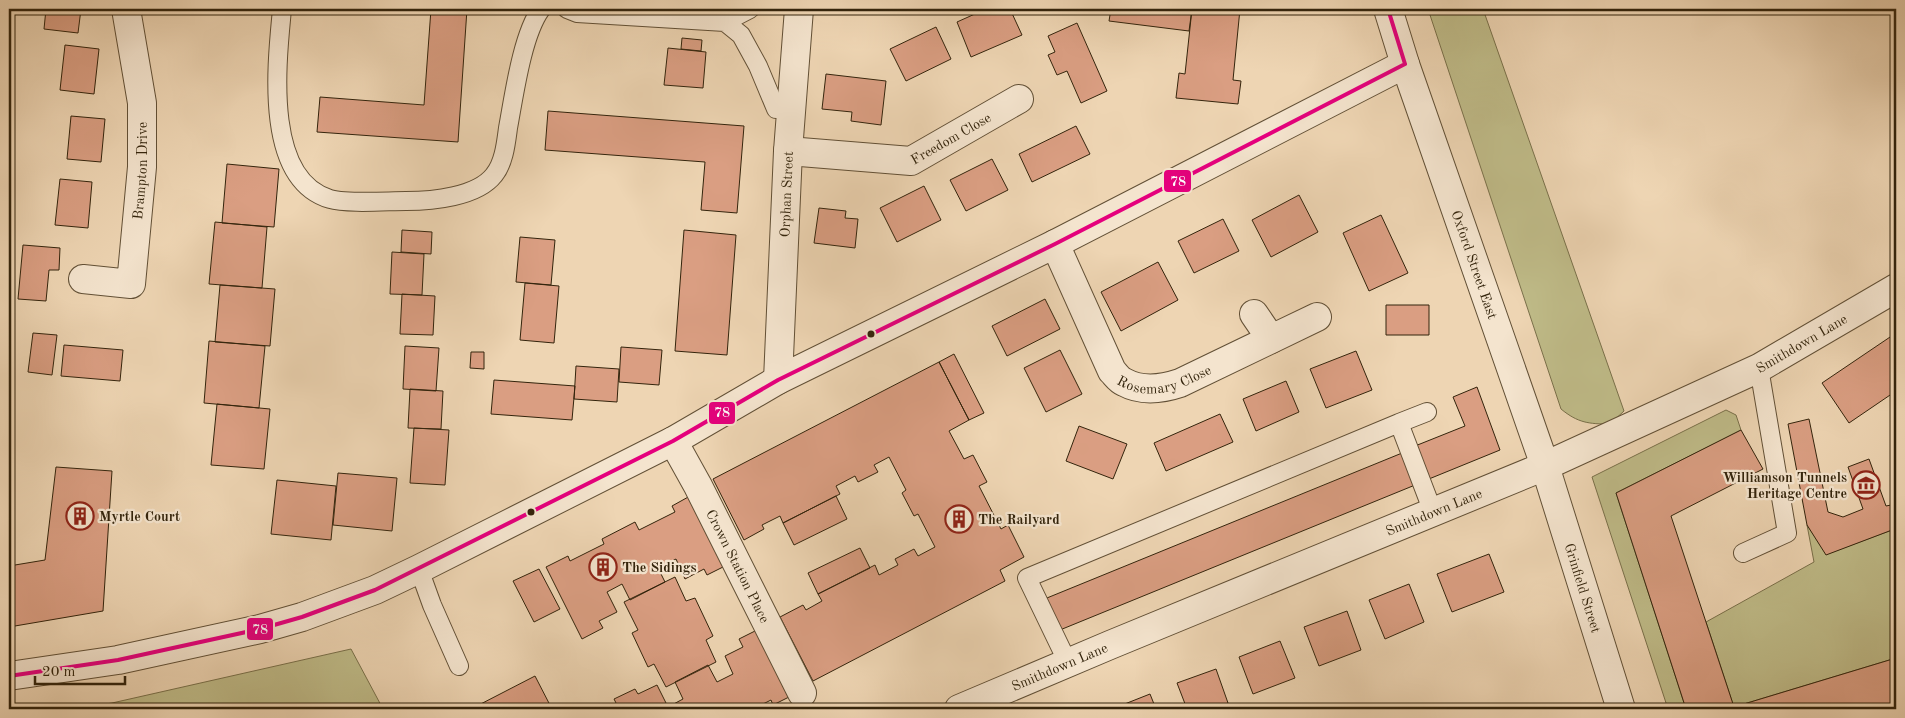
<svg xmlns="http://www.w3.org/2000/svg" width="1905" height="718" font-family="'Old Standard TT',serif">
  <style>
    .green { fill: #bfbb88; stroke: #79704a }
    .building { fill: #da9e82; stroke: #33240c }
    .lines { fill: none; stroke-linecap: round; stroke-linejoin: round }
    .service-casing { stroke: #625036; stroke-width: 20 }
    .minor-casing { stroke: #625036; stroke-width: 30 }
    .tertiary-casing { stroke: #625036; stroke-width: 30 }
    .service { stroke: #f4e4ce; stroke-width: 18 }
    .minor { stroke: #f4e4ce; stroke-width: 28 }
    .tertiary { stroke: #f4e4ce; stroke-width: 28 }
    .bus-1-casing { stroke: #f4e4ce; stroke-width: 8 }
    .bus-1 { stroke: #e5007d; stroke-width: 4 }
    .bus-dot { fill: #33240c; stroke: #f4e4ce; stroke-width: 2 }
    .labels { text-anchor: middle; stroke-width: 4.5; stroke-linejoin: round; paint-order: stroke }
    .street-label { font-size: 14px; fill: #33240c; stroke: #f4e4ce }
    .poi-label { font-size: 14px; font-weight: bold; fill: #33240c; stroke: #f4e4ce; text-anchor: start }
    .line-badge { stroke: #f4e4ce; stroke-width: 2 }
    .badge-label { font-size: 14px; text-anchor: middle; font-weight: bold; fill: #fff }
  </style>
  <rect width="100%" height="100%" fill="#eed5b3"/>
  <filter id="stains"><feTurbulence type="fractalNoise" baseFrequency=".004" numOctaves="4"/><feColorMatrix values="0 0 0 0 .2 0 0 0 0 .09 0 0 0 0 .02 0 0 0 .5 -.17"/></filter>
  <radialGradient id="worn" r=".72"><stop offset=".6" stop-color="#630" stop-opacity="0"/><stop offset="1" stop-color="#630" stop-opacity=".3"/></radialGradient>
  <path class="green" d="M1428 9H1483L1624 411 1610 424C1589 424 1578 423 1561 409Z
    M1726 410 1736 415 1741 430 1616 493 1686 709H1668L1592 477Z
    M1807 525 1827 554 1892 530 1896 542V658L1734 707 1706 622 1814 562Z
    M351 649 383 709H74L112 703Z"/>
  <path class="building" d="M46 9H81L78 33 44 29Z
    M431 9H467L458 142 317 132 320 97 424 105Z
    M986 9H1010L1022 35 971 57 957 22Z
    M1111 9H1192L1189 31 1109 21Z
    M1192 9H1240L1233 80 1241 81 1238 104 1176 98 1179 73 1185 74Z
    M1077 23 1107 91 1081 103 1067 71 1057 75 1048 55 1055 52 1048 36Z
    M936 27 951 59 906 81 890 49Z
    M682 38 702 40 701 51 681 49Z
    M65 45 99 49 94 94 60 90Z
    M668 48 706 52 703 88 664 85Z
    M826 74 886 81 881 125 851 121 852 112 822 109Z
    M548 111 744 126 737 213 701 210 705 162 545 150Z
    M71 116 105 119 101 162 67 159Z
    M1076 126 1090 154 1032 182 1019 154Z
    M992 159 1008 190 966 211 950 180Z
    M227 164 279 169 274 227 222 223Z
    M60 179 92 182 88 228 55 225Z
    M924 186 941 220 897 242 880 208Z
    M1299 195 1318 232 1271 257 1252 220Z
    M819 208 846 211 845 218 858 219 855 248 814 243Z
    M1381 215 1408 273 1369 291 1343 233Z
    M1223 219 1239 251 1194 273 1178 241Z
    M215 222 267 227 262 288 209 284Z
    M402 230 432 232 431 254 401 252Z
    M684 230 736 235 727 355 675 351Z
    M520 237 555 240 551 285 516 282Z
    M23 245 60 248 59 270H49L46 301 18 299Z
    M392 252 424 254 422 295 390 294Z
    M1158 262 1178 300 1121 331 1101 292Z
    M525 283 559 286 554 343 520 340Z
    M220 285 275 289 270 346 215 342Z
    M402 294 435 296 433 335 400 334Z
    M1045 299 1060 329 1007 356 992 326Z
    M1386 305H1429V335H1386Z
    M33 333 57 335 52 375 28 372Z
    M1896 333V391L1849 423 1822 383Z
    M209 341 265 346 259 408 204 403Z
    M64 345 123 350 120 381 61 376Z
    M405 346 439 348 436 391 403 389Z
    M621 347 662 350 659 385 619 382Z
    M1060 350 1082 394 1046 412 1024 368Z
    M1356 351 1372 390 1326 408 1310 369Z
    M471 352H484V369L470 368Z
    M954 354 984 413 969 420 939 362Z
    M939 362 969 420 949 431 964 459 973 455 987 482 979 486 1001 529 1008 525 1024 557 1000 570 1005 581 813 681 780 617 803 605 806 610 822 601 818 594 875 565 879 575 898 565 895 559 914 549 918 556 935 547 918 514 914 516 902 493 906 490 889 457 874 465 878 472 858 482 855 476 836 486 840 494 836 496 783 523 780 516 762 525 764 529 744 540 713 479Z
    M576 366 619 369 617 402 574 399Z
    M494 380 575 386 572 420 491 414Z
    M1286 381 1299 412 1256 431 1243 399Z
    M1477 387 1500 450 1424 481 1410 448 1465 426 1453 397Z
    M410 389 443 391 441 429 408 428Z
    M217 404 270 409 264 469 211 465Z
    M1220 414 1233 442 1166 471 1154 443Z
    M1809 419 1828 512 1843 517 1863 509 1848 467 1869 459 1886 506 1896 504V542L1892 530 1826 555 1807 525 1788 424Z
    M1079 426 1127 444 1113 479 1066 461Z
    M414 428 449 430 445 485 410 483Z
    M1741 430 1763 469 1671 516 1734 707 1896 658V702L1874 709H1686L1616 493Z
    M1407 451 1420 483 1055 632 1042 600Z
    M56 467 112 471 103 611 9 627V566L45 560Z
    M338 473 397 478 392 531 333 525Z
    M277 480 336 486 331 540 271 534Z
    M690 496 725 566 707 575 704 569 685 579 676 559 658 568 665 582 630 600 622 584 607 592 617 612 599 621 603 628 582 639 546 567 568 556 570 561 604 544 602 539 635 522 639 530 675 512 672 506Z
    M836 496 847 519 794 545 783 523Z
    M860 548 870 568 818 594 808 573Z
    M1489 554 1504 592 1452 612 1437 574Z
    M539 569 560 609 534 622 513 581Z
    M675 577 686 601 695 598 713 636 706 640 716 662 666 687 654 664 648 667 632 633 638 630 624 602Z
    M1409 584 1424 622 1385 639 1369 600Z
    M1347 611 1361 650 1319 666 1304 627Z
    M757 630 789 697 773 705 771 700 753 709H619L614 699 635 689 638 694 657 685 668 707 683 699 675 682 708 665 717 682 733 674 725 656 743 647 739 639Z
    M1280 641 1295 678 1253 694 1239 657Z
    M1216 669 1228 703 1211 709H1187L1177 683Z
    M535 676 552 709H471Z
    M1150 694 1156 709H1112Z"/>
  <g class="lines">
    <g class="service-casing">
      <path id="service" d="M282 9C277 62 263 179 330 199 347 204 387 201 406 201 432 201 477 197 494 175 504 163 506 143 508 128 514 96 522 35 541 9
        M567 9 577 13 725 22 750 9
        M725 22 741 35 758 66 776 109H791
        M1399 423 1427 412
        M1743 553 1787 533 1759 368
        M419 569 432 605 459 666
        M1068 663 1027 578 1399 423 1433 512"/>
    </g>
    <g class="minor-casing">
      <g id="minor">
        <path id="s1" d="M788 151 911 161 1019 99"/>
        <path id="s2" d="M1055 244 1112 371C1116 375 1119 380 1124 382 1142 392 1162 389 1180 383L1317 317"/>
        <path id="s3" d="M83 279 131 284 142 167V103L126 9"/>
        <path d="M1254 314 1271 339"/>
        <path id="s4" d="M778 380 788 151 799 9"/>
        <path id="s5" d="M673 441 698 486 802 693"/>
        <path d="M9 676 118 660 260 629 302 617 375 590 419 569 673 441 778 380 1055 244 1405 64"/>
        <path id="s6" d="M959 709 1110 645 1545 466 1759 368 1896 288"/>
      </g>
    </g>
    <g class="tertiary-casing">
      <g id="tertiary">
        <path id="s7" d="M1388 9 1405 64 1545 466 1621 709"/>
      </g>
    </g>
    <use href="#service" class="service"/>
    <use href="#minor" class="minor"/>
    <use href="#tertiary" class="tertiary"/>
    <g class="bus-1-casing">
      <path id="bus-1" d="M1388 9 1405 64
        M9 676 118 660 260 629 302 617 375 590 673 441 778 380 1055 244 1405 64"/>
    </g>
    <use href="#bus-1" class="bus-1"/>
  </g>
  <defs>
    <g id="museum-ring" transform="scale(1.4375)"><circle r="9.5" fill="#f4e4ce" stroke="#8f2418" stroke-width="1.5"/><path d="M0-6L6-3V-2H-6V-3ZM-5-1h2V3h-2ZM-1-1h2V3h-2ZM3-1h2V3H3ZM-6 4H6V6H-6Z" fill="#8f2418"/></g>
    <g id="building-ring" transform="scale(1.4375)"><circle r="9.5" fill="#f4e4ce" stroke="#8f2418" stroke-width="1.5"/><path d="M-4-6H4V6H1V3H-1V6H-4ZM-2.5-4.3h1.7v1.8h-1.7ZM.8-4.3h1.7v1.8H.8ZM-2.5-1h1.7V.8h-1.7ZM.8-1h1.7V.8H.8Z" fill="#8f2418"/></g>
  </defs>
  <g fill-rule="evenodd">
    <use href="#museum-ring" x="1866" y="485"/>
    <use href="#building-ring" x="80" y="516"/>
    <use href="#building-ring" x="959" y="519"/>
    <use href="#building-ring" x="603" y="567"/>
  </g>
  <g class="bus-dot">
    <circle cx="871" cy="334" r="4.5"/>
    <circle cx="531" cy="512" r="4.5"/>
  </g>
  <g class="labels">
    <g class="street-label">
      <text dy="5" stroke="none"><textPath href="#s1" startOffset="169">Freedom Close</textPath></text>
      <text dy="5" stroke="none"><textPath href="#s3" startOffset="162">Brampton Drive</textPath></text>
      <text dy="5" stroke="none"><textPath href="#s4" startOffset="186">Orphan Street</textPath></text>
      <text dy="5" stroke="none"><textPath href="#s7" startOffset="270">Oxford Street East</textPath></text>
      <text dy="5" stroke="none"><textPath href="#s6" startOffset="919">Smithdown Lane</textPath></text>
      <text dy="5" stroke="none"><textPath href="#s2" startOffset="198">Rosemary Close</textPath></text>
      <text dy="5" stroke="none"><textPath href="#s6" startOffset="514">Smithdown Lane</textPath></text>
      <text dy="5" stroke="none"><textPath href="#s5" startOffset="141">Crown Station Place</textPath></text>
      <text dy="5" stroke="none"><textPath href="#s7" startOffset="611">Grinfield Street</textPath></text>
      <text dy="5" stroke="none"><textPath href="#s6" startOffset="109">Smithdown Lane</textPath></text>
    </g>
    <g class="poi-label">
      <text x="1847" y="482" text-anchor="end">Williamson Tunnels<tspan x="1847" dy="16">Heritage Centre</tspan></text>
      <text x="99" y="521">Myrtle Court</text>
      <text x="978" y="524">The Railyard</text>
      <text x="622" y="572">The Sidings</text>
    </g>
  </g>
  <g class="line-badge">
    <rect x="1163" y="169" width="29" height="24" rx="5" fill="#e5007d"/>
    <rect x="708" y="401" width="28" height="24" rx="5" fill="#e5007d"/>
    <rect x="246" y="617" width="28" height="24" rx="5" fill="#e5007d"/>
  </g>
  <g class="badge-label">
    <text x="1178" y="186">78</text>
    <text x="722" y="417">78</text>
    <text x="260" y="634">78</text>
  </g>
  <rect width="1905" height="718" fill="none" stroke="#eed5b3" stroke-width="30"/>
  <rect x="10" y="10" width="1885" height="698" fill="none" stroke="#33240c" stroke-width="2.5"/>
  <rect x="15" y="15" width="1875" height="688" fill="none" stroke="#33240c"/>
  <path d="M35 676v8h90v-8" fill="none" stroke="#33240c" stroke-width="2.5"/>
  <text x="42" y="676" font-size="15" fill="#33240c" stroke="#f4e4ce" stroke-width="4" paint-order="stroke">20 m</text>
  <rect width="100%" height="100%" filter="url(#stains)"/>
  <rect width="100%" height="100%" fill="url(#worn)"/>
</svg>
